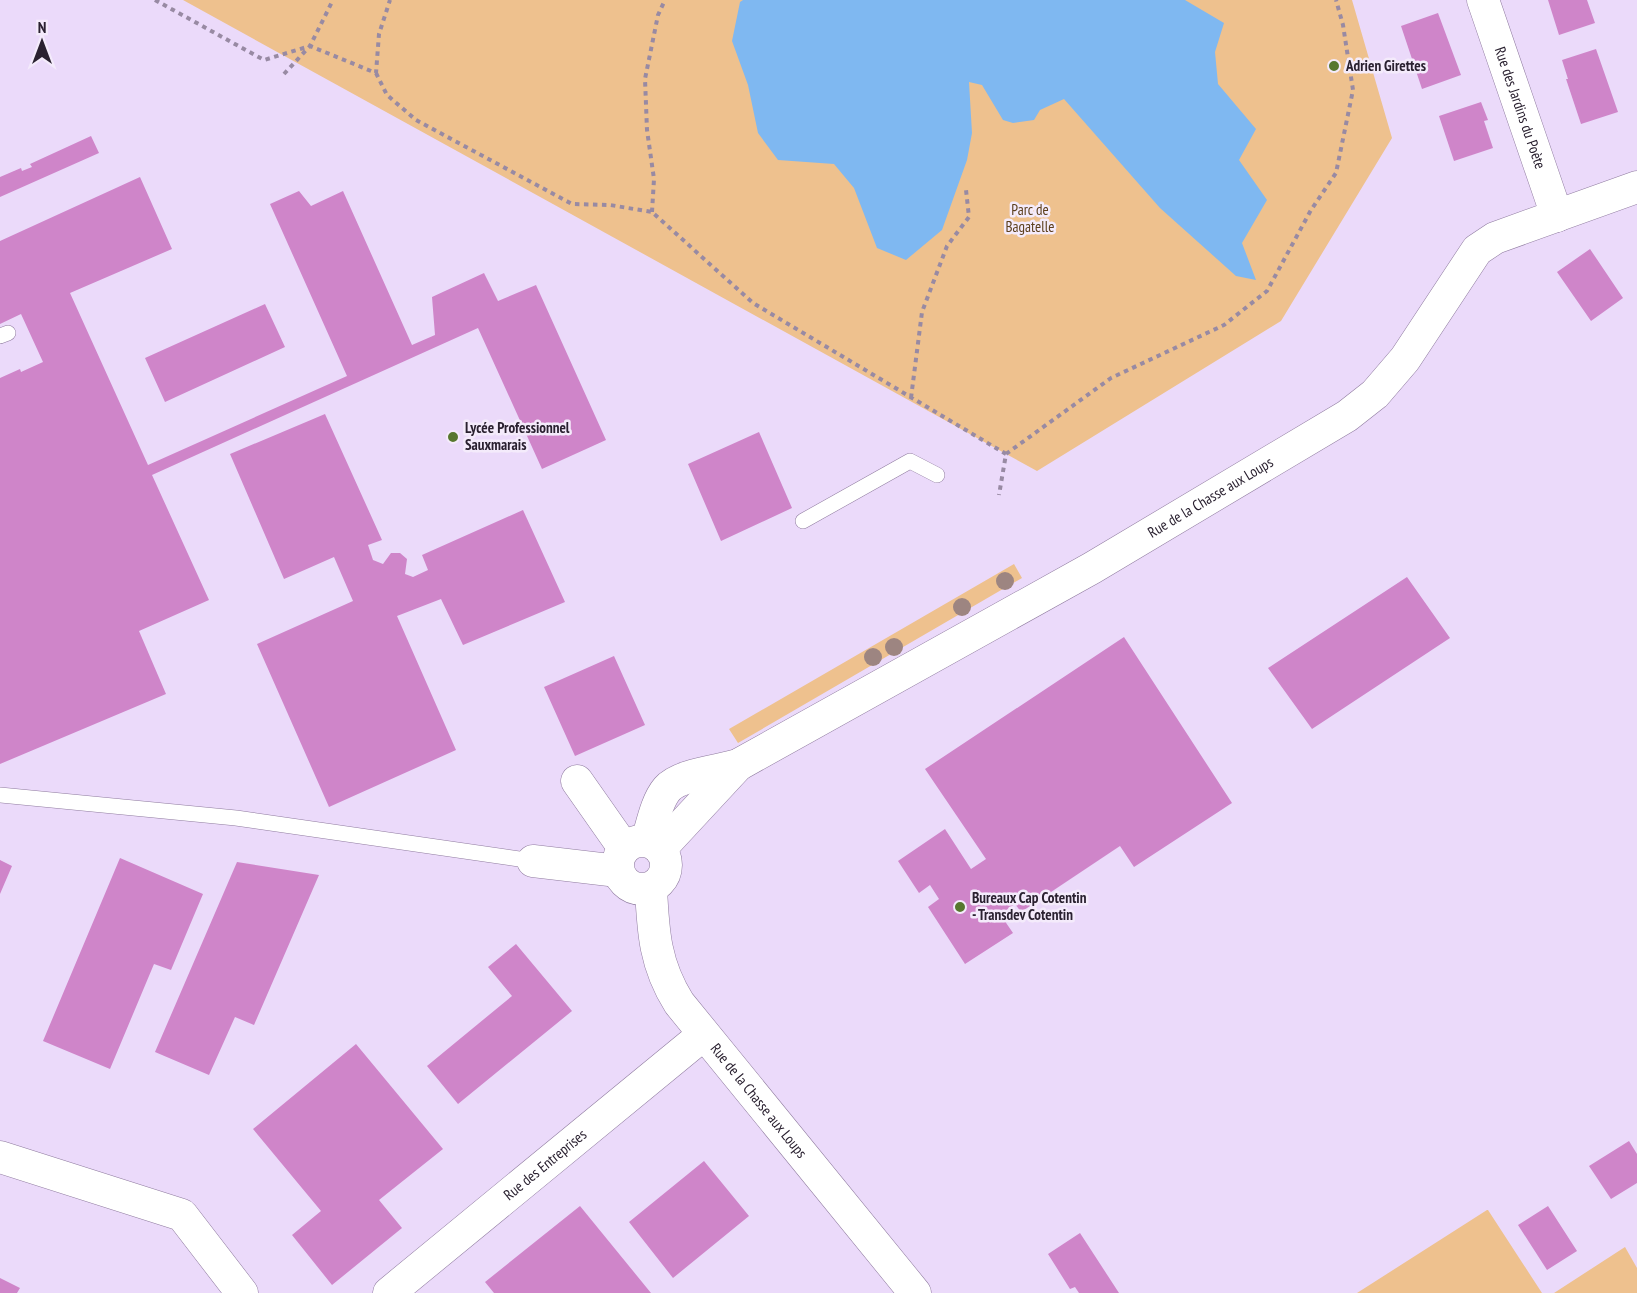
<svg xmlns="http://www.w3.org/2000/svg" width="1637" height="1293" font-family="'PT Sans Narrow',sans-serif">
  <style>
    .green { fill: #eec18e }
    .water { fill: #7fb8f1 }
    .building { fill: #cf85c9 }
    .lines { fill: none; stroke-linecap: round; stroke-linejoin: round }
    .lane-casing { stroke: #8f7b9f; stroke-width: 16 }
    .street-casing { stroke: #8f7b9f; stroke-width: 33 }
    .path { stroke: #988aa3; stroke-width: 4; stroke-dasharray: 4.5 4.5; stroke-linecap: butt }
    .lane { stroke: #fff; stroke-width: 15 }
    .street { stroke: #fff; stroke-width: 32 }
    .tree { fill: #9d8581 }
    .poi-dot { fill: #57772e; stroke: #f4ebfb; stroke-width: 2 }
    .labels { text-anchor: middle; stroke-width: 5; stroke-linejoin: round; paint-order: stroke }
    .poi-label { font-size: 15px; font-weight: bold; fill: #2a2130; stroke: #f4ebfb; text-anchor: start }
    .street-label { font-size: 15px; fill: #2a2130; stroke: #f4ebfb }
    .park-label { font-size: 15px; fill: #5d401e; stroke: #f4ebfb }
  </style>
  <rect width="100%" height="100%" fill="#ebdafa"/>
  <path class="green" d="M183 0H1352L1392 138 1281 321 1037 471Z
    M1014 564 1022 578 738 743 729 729Z
    M1488 1210 1542 1293H1357L1487 1210Z
    M1625 1247 1637 1268V1293H1554Z"/>
  <path class="water" d="M743 0H1185L1224 23 1215 52 1218 84 1256 129 1239 160 1267 200 1242 243 1256 280 1236 276 1160 208 1064 99 1040 110 1034 120 1013 123 1003 120 982 85 969 82 972 133 967 160 942 230 906 260 877 248 854 188 834 164 778 160 758 133 748 85 732 41 740 2Z"/>
  <path class="building" d="M1548 0H1587L1595 23 1559 35Z
    M1438 13 1461 75 1422 89 1401 26Z
    M1596 49 1618 112 1581 124 1566 79H1568L1562 60Z
    M1481 102 1488 120 1484 121 1493 148 1454 161 1439 116Z
    M91 136 99 153 0 197V177L21 168 22 171 32 167 30 164Z
    M140 177 172 249 70 293 148 465 347 376 270 204 299 191 311 206 343 191 412 345 435 335 432 297 484 273 498 301 536 285 606 440 542 469 478 328 152 475 209 600 139 631 166 694 0 764V378L20 369 21 372 43 362 21 314 0 324V241Z
    M1590 249 1623 298 1591 321 1557 272Z
    M265 304 285 347 165 402 145 358Z
    M325 414 382 540 368 545 373 560 383 564 391 553H400L407 559 405 574 413 577 428 570 422 555 523 510 565 602 463 645 441 599 397 616 456 750 329 807 257 644 353 601 334 557 284 579 230 454Z
    M759 432 792 508 721 541 688 464Z
    M1407 577 1450 638 1312 729 1268 668Z
    M1124 637 1232 803 1134 867 1120 846 1021 912 1015 904 1000 914 1013 933 965 964 928 907 939 899 930 885 919 893 898 861 945 829 971 869 986 859 925 769Z
    M614 656 645 725 575 756 544 687Z
    M120 858 203 894 171 970 154 964 110 1069 43 1041Z
    M0 860 12 866 0 894Z
    M237 862 319 875 254 1025 235 1017 209 1075 155 1052Z
    M516 944 572 1011 458 1104 427 1066 512 996 488 967Z
    M356 1044 443 1149 379 1200 402 1228 332 1285 292 1235 321 1211 253 1129Z
    M1629 1141 1637 1154V1183L1611 1199 1589 1166Z
    M704 1161 749 1216 673 1278 629 1222Z
    M580 1206 651 1293H494L485 1282Z
    M1548 1206 1577 1251 1547 1270 1518 1225Z
    M1080 1233 1119 1293H1079L1075 1287 1070 1289 1048 1254Z
    M0 1278 20 1288 17 1293H0Z"/>
  <g class="lines">
    <g class="lane-casing">
      <path id="lane" d="M0 336 8 333
        M803 521 910 461 937 475
        M0 795 236 818 533 861"/>
    </g>
    <g class="street-casing">
      <g id="street">
        <path id="s1" d="M1483 0 1557 216"/>
        <path d="M577 781 624 848"/>
        <circle cx="642" cy="865" r="24"/>
        <path id="s2" d="M647 841C652 825 656 802 667 789 680 774 719 771 738 765L1092 568 1347 416 1375 394 1405 359 1477 250 1495 238 1637 187"/>
        <path d="M660 849 738 765"/>
        <path d="M533 861 618 871"/>
        <path id="s3" d="M651 888C653 932 655 965 679 1003L915 1293"/>
        <path d="M0 1157 182 1215 242 1293"/>
        <path id="s4" d="M389 1293 703 1035"/>
      </g>
    </g>
    <path class="path" d="M155 0 264 60 310 46 376 73 379 34 390 0
      M376 73 387 95 416 120 572 204 610 205 652 212 753 303 1006 454 999 495
      M284 74 310 46 333 0
      M652 212 654 179 647 130 645 79 658 15 665 0
      M911 398 922 312 947 246 969 217 966 190
      M1006 454 1111 378 1224 325 1267 291 1311 210 1336 173 1353 90 1343 25 1336 0"/>
    <use href="#lane" class="lane"/>
    <use href="#street" class="street"/>
  </g>
  <g class="tree">
    <circle cx="1005" cy="581" r="9"/>
    <circle cx="962" cy="607" r="9"/>
    <circle cx="894" cy="647" r="9"/>
    <circle cx="873" cy="657" r="9"/>
  </g>
  <g class="poi-dot">
    <circle cx="1334" cy="66" r="6"/>
    <circle cx="453" cy="437" r="6"/>
    <circle cx="960" cy="907" r="6"/>
  </g>
  <g class="labels">
    <g class="poi-label">
      <text x="1346" y="71">Adrien Girettes</text>
      <text x="465" y="433">Lycée Professionnel<tspan x="465" dy="17">Sauxmarais</tspan></text>
      <text x="972" y="903">Bureaux Cap Cotentin<tspan x="972" dy="17">- Transdev Cotentin</tspan></text>
    </g>
    <g class="street-label">
      <text dy="5" stroke="none"><textPath href="#s1" startOffset="114">Rue des Jardins du Poète</textPath></text>
      <text dy="5" stroke="none"><textPath href="#s2" startOffset="675">Rue de la Chasse aux Loups</textPath></text>
      <text dy="5" stroke="none"><textPath href="#s3" startOffset="246">Rue de la Chasse aux Loups</textPath></text>
      <text dy="5" stroke="none"><textPath href="#s4" startOffset="202">Rue des Entreprises</textPath></text>
    </g>
    <g class="park-label">
      <text x="1030" y="215">Parc de<tspan x="1030" dy="17">Bagatelle</tspan></text>
    </g>
  </g>
  <g transform="translate(42 42)" stroke="#f4ebfb" stroke-width="4.5" paint-order="stroke">
  <path d="M0-4.5L10 22L0 15L-10 22Z" fill="#2a2130"/>
  <text y="-9" font-size="16" font-weight="bold" text-anchor="middle" fill="#2a2130">N</text>
  </g>
</svg>
